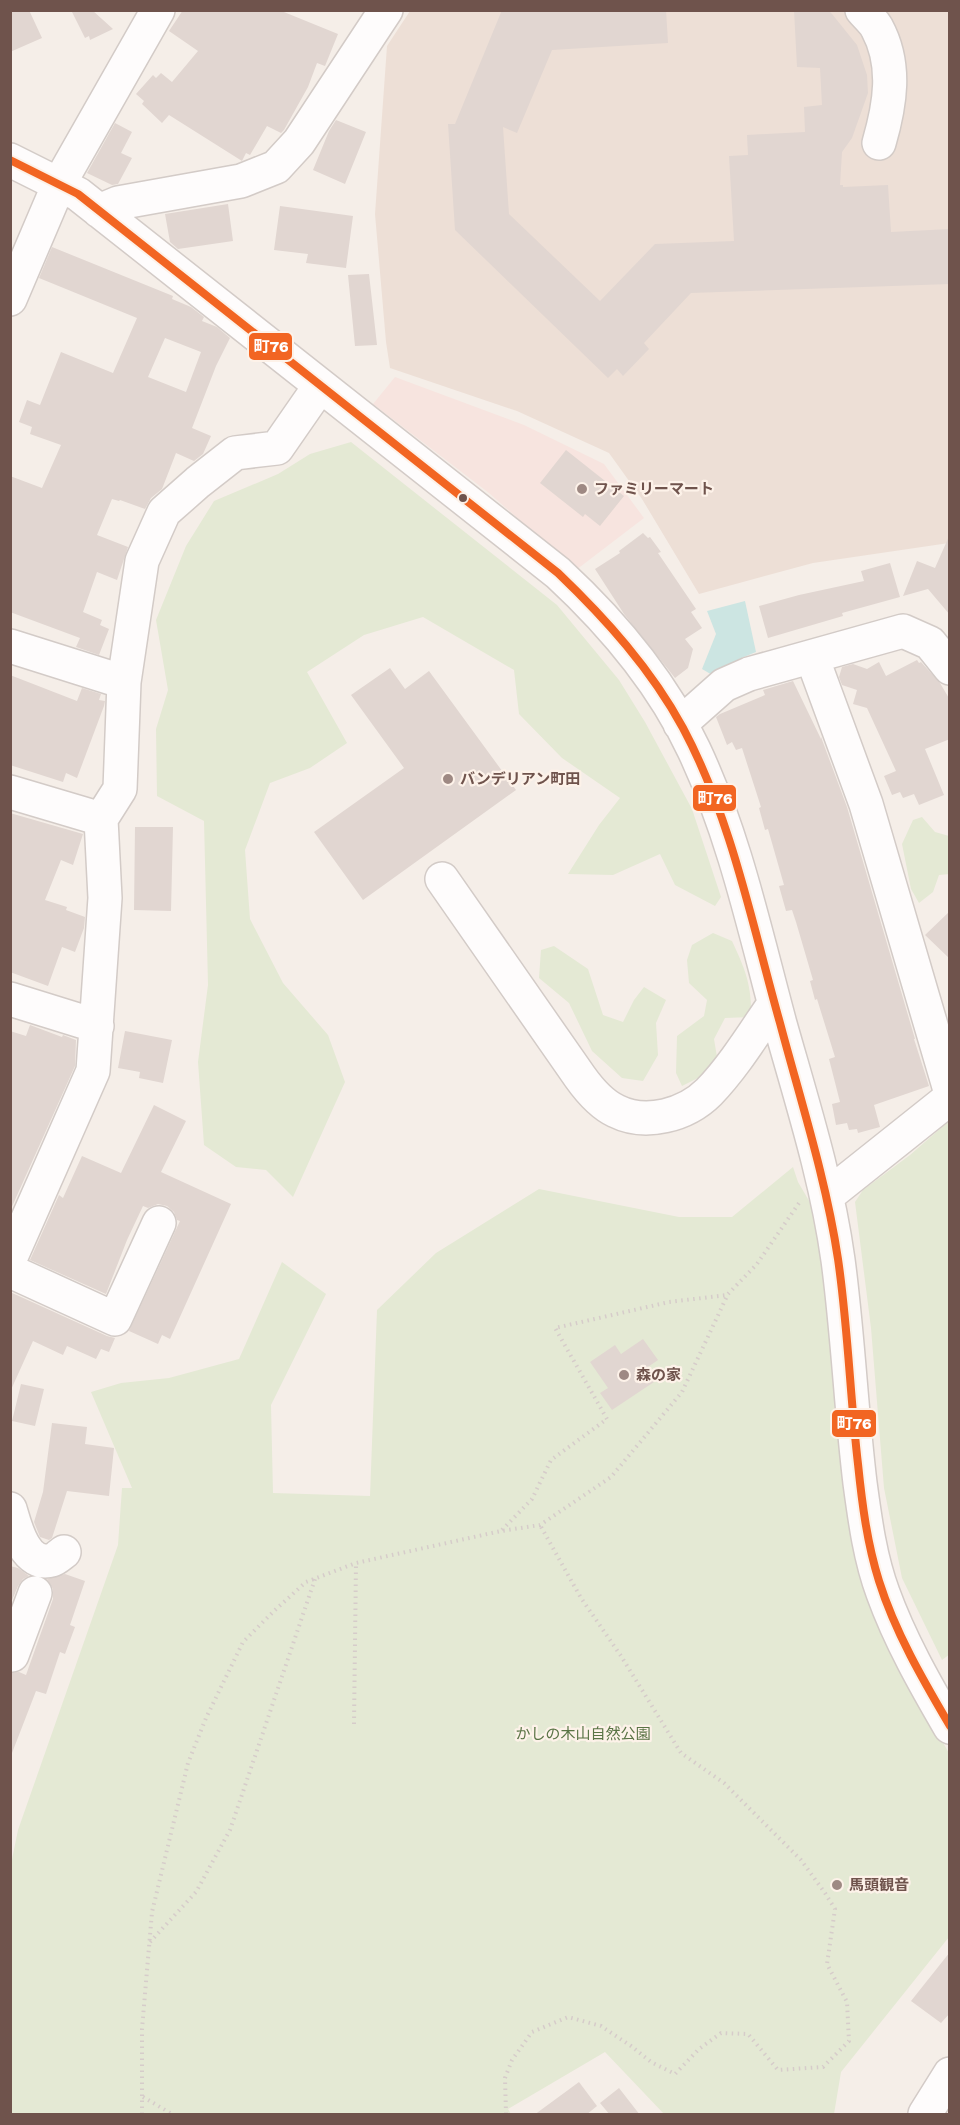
<svg xmlns="http://www.w3.org/2000/svg" width="960" height="2125" font-family="'Work Sans','Noto Sans JP',sans-serif">
  <style>
    .residential { fill: #eddfd6 }
    .commercial { fill: #f7e4df }
    .green { fill: #e4e9d4 }
    .water { fill: #cce5e2 }
    .building { fill: #e1d6d1; fill-rule: evenodd }
    .lines { fill: none; stroke-linecap: round; stroke-linejoin: round }
    .minor-casing { stroke: #d3cbc7; stroke-width: 36 }
    .path { stroke: #d6ccca; stroke-width: 4; stroke-dasharray: 1.5 4.5; stroke-linecap: butt }
    .minor { stroke: #fefcfc; stroke-width: 33 }
    .bus-1-casing { stroke: #fdf2e9; stroke-width: 12 }
    .bus-1 { stroke: #f26522; stroke-width: 8 }
    .poi-dot { fill: #9e8983; stroke: #fdf2e9; stroke-width: 2 }
    .bus-dot { fill: #6f534c; stroke: #fdf2e9; stroke-width: 2 }
    .labels { text-anchor: middle; stroke-width: 4.5; stroke-linejoin: round; paint-order: stroke }
    .poi-label { font-size: 15px; font-weight: bold; fill: #6f534c; stroke: #fdf2e9; text-anchor: start }
    .park-label { font-size: 15px; fill: #5a7445; stroke: #fdf2e9 }
    .line-badge { stroke: #fdf2e9; stroke-width: 2 }
    .badge-label { font-size: 16px; text-anchor: middle; font-weight: bold; fill: #fff }
  </style>
  <rect width="100%" height="100%" fill="#f5eee8"/>
  <path class="residential" d="M410 11H949V543L813 563 699 594 642 499 609 453 517 411 390 368 386 342 375 214 387 46Z"/>
  <path class="commercial" d="M395 377 524 425 604 464 644 518 576 570 489 493 373 404Z"/>
  <path class="green" d="M351 442 557 605 619 680 645 722 692 809 721 897 715 906 675 885 660 854 613 875 568 874 599 825 620 798 562 758 519 714 514 670 423 617 364 635 307 672 347 743 310 768 270 783 245 850 250 919 283 983 328 1035 345 1082 293 1197 266 1170 236 1167 204 1145 198 1062 208 985 204 821 157 796 156 729 168 690 156 620 186 546 214 501 278 474 310 454Z
    M922 817 935 832 949 836 950 874 939 875 933 892 919 903 911 889 902 844 913 820Z
    M713 933 732 941C745 969 752 985 751 1017L725 1018 714 1039 717 1057 710 1072 682 1086 676 1073 677 1036 704 1016 707 1000 689 983 687 960 692 945Z
    M554 946 588 969 603 1015 623 1022 634 1000 644 987 666 1000 656 1023 658 1055 643 1081 622 1078 592 1051 569 1003 539 978 541 950Z
    M949 1121 950 1654 942 1660 902 1578 884 1488 871 1328 855 1202 863 1190 910 1155Z
    M793 1167 798 1182 815 1211 833 1348 839 1442 851 1520 896 1659 950 1755 949 1937 841 2072 834 2114H664L605 2052 508 2109 511 2114H11L10 1869 18 1830 118 1545 122 1488H132L91 1392 121 1383 169 1378 239 1359 282 1262 326 1294 271 1405 273 1493 370 1496 377 1310 436 1253 539 1189 679 1217H732Z"/>
  <path class="water" d="M745 601 756 652 739 659 714 676 702 669 716 634 707 611Z"/>
  <path class="building" d="M10 10H29L42 38 10 52Z
    M71 10H92L113 29 90 40 89 36 85 38Z
    M183 10H279L338 34 325 66 317 63 308 87 284 130 281 133 267 126 250 155 246 153 242 161 169 115 162 123 142 104 144 101 136 94 153 75 156 78 161 73 172 82 198 51 169 31Z
    M502 10H666L668 43 552 50 517 133 503 127 509 214 600 301 655 244 734 241 729 156 748 155 747 135 805 132 804 107 822 105 820 68 797 67 794 10H828L832 14 857 45 867 75 868 93 852 138 842 152 840 185H843V187L888 185 891 232 950 229V284L691 293 644 343 649 349 623 376 617 369 608 378 455 230 448 124H455Z
    M336 120 366 132 345 184 313 170 329 131Z
    M115 123 132 132 121 153 132 158 118 184 112 185 87 173Z
    M228 204 233 241 178 249 170 242 165 214Z
    M280 206 353 216 346 268 306 263 308 254 274 250Z
    M52 247 173 296 172 299 191 307 204 317 202 321 217 327 230 338 216 366 192 428 211 436 203 454 194 461 176 453 162 489 151 498 145 509 120 500 119 501 112 499 97 535 128 547 117 580 97 572 83 612 102 620 100 625 109 629 99 655 76 647 80 638 10 612V476L42 488 61 445 30 434 32 427 19 422 27 400 40 405 61 352 113 373 137 318 39 278ZM165 338 201 352 186 392 148 377Z
    M369 274 377 345 355 346 348 275Z
    M566 450 624 496 600 526 585 514 583 517 540 483Z
    M643 533 648 538 650 537 661 552 658 553 696 609 691 612 702 628 685 639 693 649 688 668 675 678 624 614 595 569 620 553 619 551Z
    M950 534V615L928 589 903 596 917 561 935 568Z
    M890 563 900 597 842 613 843 616 768 638 759 606 799 595 864 581 861 571Z
    M917 660 919 663 921 662 940 683 950 700V739L925 749 944 795 919 805 914 794 903 798 900 792 892 795 884 776 896 771 867 708 853 704 857 690 842 685 839 677 842 667 853 664 867 669 879 662 886 676Z
    M390 668 405 689 429 671 516 790 363 900 314 832 404 768 351 695Z
    M10 675 77 701 82 688 101 694 99 700 105 701 104 706 77 778 66 773 63 782 10 765Z
    M793 681 821 739V737L847 807 915 1039H914L929 1086 874 1105 880 1127 858 1133 857 1129 849 1130 847 1123 836 1125 832 1104 840 1102 829 1059 835 1057 817 999 815 1000 810 981 813 980 796 922 792 910 786 911 779 886 784 885 768 829 765 830 759 808 761 807 742 748 736 750 732 742 727 745 716 717 720 714 765 695 763 690Z
    M10 813 83 834 73 865 61 860 45 900 67 907 66 910 85 917 84 928 75 952 62 947 48 986 10 972Z
    M135 827H173L171 911 134 910Z
    M950 911V959L925 935Z
    M30 1025 62 1037 63 1035 76 1040 75 1066 10 1211V1031L26 1036Z
    M125 1031 172 1040 163 1083 139 1078 140 1072 118 1068Z
    M154 1105 186 1121 161 1172 231 1204 170 1339 162 1335 158 1344 129 1331 180 1221 177 1220 174 1212 167 1206 158 1204 148 1208 143 1206 127 1240 106 1294 30 1260 59 1195 63 1198 82 1156 121 1173Z
    M10 1292 107 1336 115 1338 109 1352 101 1349 96 1359 67 1346 63 1355 33 1341 10 1392Z
    M643 1339 658 1360 645 1369 654 1382 612 1410 600 1393 608 1388 590 1362 615 1345 621 1354Z
    M21 1384 44 1389 35 1426 12 1421Z
    M52 1423 87 1427 85 1444 114 1448 109 1496 67 1491 52 1538 49 1540 40 1537 34 1522 43 1492Z
    M10 1566 18 1568 29 1576 23 1579 18 1586 10 1605Z
    M65 1574 85 1581 70 1625 75 1627 65 1654 60 1652 46 1694 36 1691 12 1753 10 1752V1673L19 1672 26 1675 53 1599V1589L47 1579Z
    M950 1952V2013L941 2023 911 2001Z
    M579 2082 597 2106 586 2115H534Z
    M619 2088 640 2115H610L600 2103Z"/>
  <g class="lines">
    <g class="minor-casing">
      <path id="minor" d="M862 10C867 16 874 22 877 28 897 65 890 105 879 143
        M10 160 78 194 558 573C612 623 663 684 694 750 735 837 755 932 780 1024 802 1102 827 1180 838 1260 848 1334 851 1409 860 1483 865 1520 870 1558 883 1593 900 1640 925 1684 950 1727
        M99 211 118 203 241 181 276 167 299 142 386 10
        M10 299 59 184 158 10
        M10 646 124 682
        M812 657 866 804 950 1090
        M680 724 724 685 749 674 903 631 930 643 950 668
        M10 792 101 819
        M442 879 580 1077C590 1091 601 1104 616 1111 646 1126 686 1115 709 1092 734 1066 754 1033 774 1004
        M10 999 97 1026
        M827 1196 950 1098
        M10 1259 93 1071 105 898 101 819 120 789 124 682 142 561 164 512 198 482 235 453 277 448 320 386
        M10 1271 115 1319 159 1223
        M10 1509C15 1526 25 1568 52 1560 56 1559 61 1554 64 1552
        M12 1655 35 1593
        M925 2114 950 2074"/>
    </g>
    <path class="path" d="M502 1530 532 1499 551 1460 607 1419 555 1328 669 1302 727 1295
      M354 1724 356 1563
      M150 1942 196 1892 230 1830 315 1579
      M143 2097 172 2114
      M142 2114V2029L152 1912 188 1763 206 1718 243 1642 275 1610 306 1582 356 1563 501 1531 540 1525 611 1477 682 1392 728 1294 757 1264 799 1203
      M506 2114 505 2078 512 2060 532 2032 568 2017 601 2026 631 2046 651 2062 675 2074 699 2049 721 2033 748 2034 778 2070 823 2067 849 2041 847 2002 827 1964 835 1909 825 1893 801 1860 724 1783 681 1753 621 1656 581 1598 540 1525"/>
    <use href="#minor" class="minor"/>
    <g class="bus-1-casing">
      <path id="bus-1" d="M10 160 78 194 558 573C606 619 651 669 683 728 732 820 752 924 780 1023 801 1102 826 1179 838 1259 848 1327 850 1396 858 1464 862 1503 867 1543 879 1581 895 1632 923 1680 950 1726"/>
    </g>
    <use href="#bus-1" class="bus-1"/>
  </g>
  <g class="poi-dot">
    <circle cx="582" cy="489" r="6"/>
    <circle cx="448" cy="779" r="6"/>
    <circle cx="624" cy="1375" r="6"/>
    <circle cx="837" cy="1885" r="6"/>
  </g>
  <circle class="bus-dot" cx="463" cy="498" r="5"/>
  <g class="labels">
    <g class="poi-label">
      <text x="594" y="494">ファミリーマート</text>
      <text x="460" y="784">バンデリアン町田</text>
      <text x="636" y="1380">森の家</text>
      <text x="849" y="1890">馬頭観音</text>
    </g>
    <g class="park-label">
      <text x="583" y="1739">かしの木山自然公園</text>
    </g>
  </g>
  <g class="line-badge">
    <rect x="248" y="332" width="45" height="29" rx="6" fill="#f26522"/>
    <rect x="692" y="784" width="45" height="28" rx="6" fill="#f26522"/>
    <rect x="831" y="1409" width="46" height="29" rx="6" fill="#f26522"/>
  </g>
  <g class="badge-label">
    <text x="271" y="352">町76</text>
    <text x="715" y="804">町76</text>
    <text x="854" y="1429">町76</text>
  </g>
  <rect width="960" height="2125" fill="none" stroke="#6f534c" stroke-width="24"/>
</svg>
